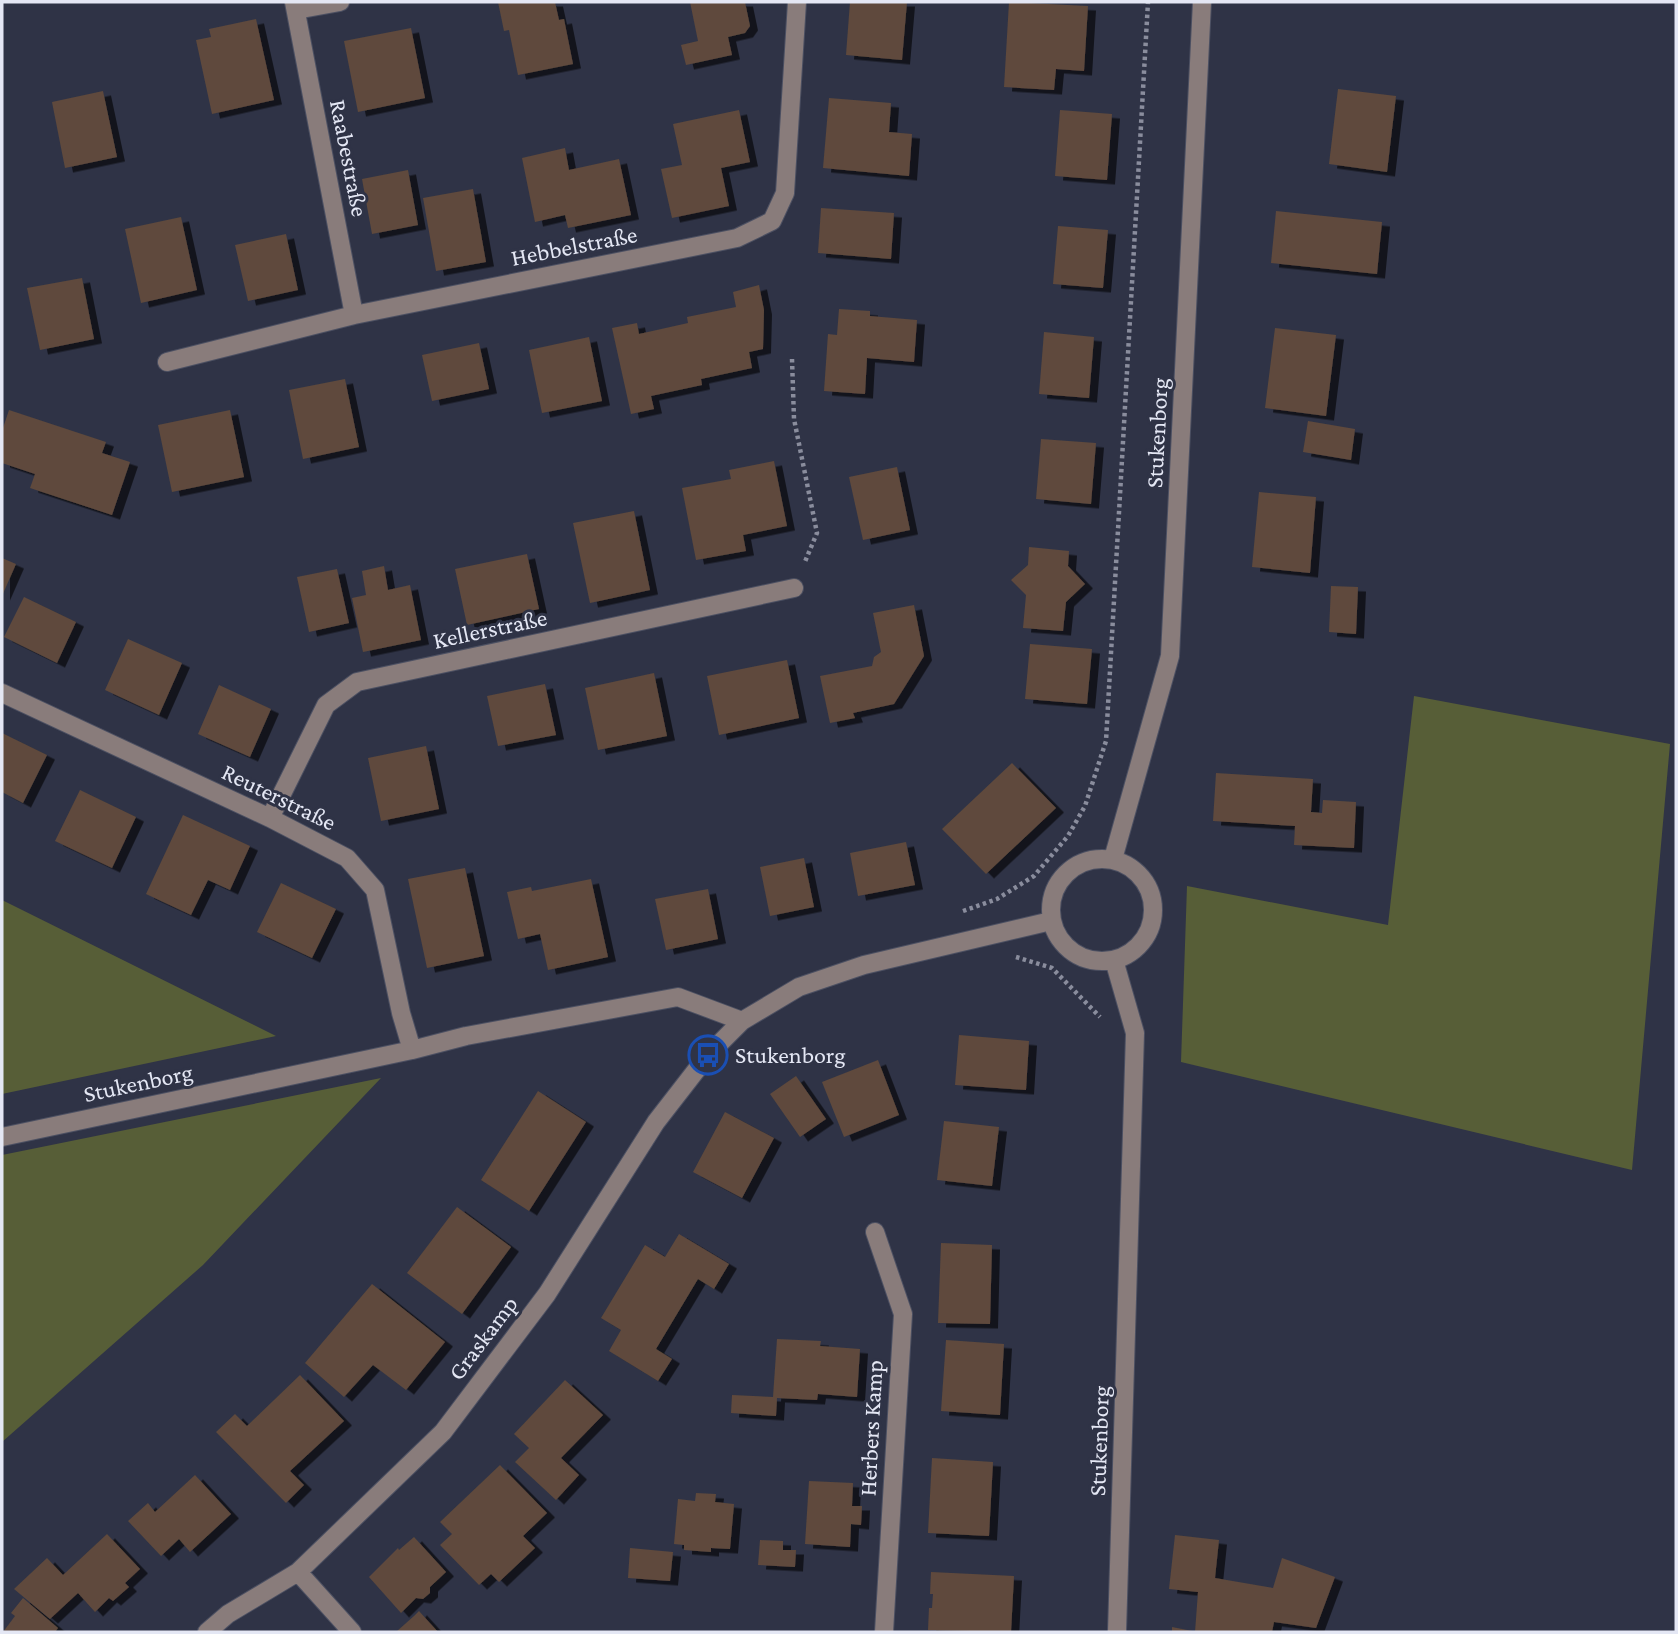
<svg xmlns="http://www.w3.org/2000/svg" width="1678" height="1634" font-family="'Crimson Pro',serif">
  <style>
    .green { fill: #575e37 }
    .building { fill: #5e493c; filter: url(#shadow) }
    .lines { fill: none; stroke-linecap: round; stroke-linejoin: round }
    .minor-casing { stroke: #4c5062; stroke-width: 20 }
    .path { stroke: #8a8d9d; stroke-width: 4.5; stroke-dasharray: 3.5 3.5; stroke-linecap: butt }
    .minor { stroke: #897c7b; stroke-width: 18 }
    .labels { text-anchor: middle; stroke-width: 6; stroke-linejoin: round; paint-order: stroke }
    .street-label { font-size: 24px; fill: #e4e7f4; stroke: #2f3346 }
    .poi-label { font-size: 24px; fill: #e4e7f4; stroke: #2f3346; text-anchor: start }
  </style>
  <defs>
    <filter id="shadow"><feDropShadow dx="8" dy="4.5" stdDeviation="0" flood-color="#0009"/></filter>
  </defs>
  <rect width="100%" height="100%" fill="#2f3346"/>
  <path class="green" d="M1414 696 1670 744 1632 1170 1181 1062 1187 886 1388 925Z
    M2 900 276 1036 2 1094Z
    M381 1078 203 1265 2 1442V1155Z"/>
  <path class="building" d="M498 2H555L559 20 564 19 573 64 518 75 509 30 504 31Z
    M690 2H745L750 26 745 33 728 37 732 55 686 65 681 45 698 41Z
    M850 2H907L902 60 846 55Z
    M1009 2 1088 6 1084 71 1056 69 1054 90 1004 87Z
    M256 19 274 100 212 114 196 40 211 37 209 29Z
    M411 28 425 98 358 112 344 41Z
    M1338 89 1396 96 1387 172 1329 164Z
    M103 91 117 157 65 168 52 102Z
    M829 98 891 103 889 132 912 134 909 176 823 168Z
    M739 110 750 162 721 168 729 206 672 218 661 169 682 165 673 124Z
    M1060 110 1112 114 1107 180 1055 176Z
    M565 148 569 170 619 159 631 215 568 228 565 215 535 222 522 158Z
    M408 170 418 225 372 234 362 179Z
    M473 189 486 262 436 271 423 198Z
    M821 208 894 213 891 259 818 253Z
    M1276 211 1382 222 1377 274 1271 263Z
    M181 217 197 290 141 303 125 229Z
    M1058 226 1108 230 1103 288 1053 284Z
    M286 234 298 290 248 301 235 245Z
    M82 278 94 339 40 350 27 288Z
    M759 285 764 310 763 349 749 352 752 368 701 379 702 385 651 396 654 409 631 414 612 328 637 323 639 334 688 323 687 317 736 307 733 292Z
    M839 309 870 311V316L917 320 914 362 867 358 865 394 824 391 828 334 837 335Z
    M1275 328 1336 335 1326 416 1265 408Z
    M1044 332 1094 337 1089 398 1039 394Z
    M589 337 602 401 542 413 529 350Z
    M479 343 489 389 432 401 422 355Z
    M345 379 359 447 303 459 289 390Z
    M9 410 106 442 102 453 130 462 112 515 30 488 35 474 2 463V431Z
    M230 410 244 477 172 492 158 425Z
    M1308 421 1355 429 1351 460 1303 452Z
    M1041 439 1096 443 1091 504 1036 499Z
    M774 461 787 526 743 535 746 551 696 560 682 488 731 479 729 470Z
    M897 467 910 530 863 540 849 477Z
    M1259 492 1316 497 1310 573 1252 567Z
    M634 511 650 590 590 603 573 523Z
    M1029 547 1069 551 1068 566 1085 584 1066 602 1063 631 1023 628 1026 595 1011 580 1028 565Z
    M527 554 539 609 467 625 455 569Z
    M2 558 16 564 2 596Z
    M384 566 388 590 410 585 421 640 363 652 352 598 366 595 362 571Z
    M337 569 349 623 309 632 297 577Z
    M1331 586 1358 587 1356 634 1329 632Z
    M24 597 76 622 57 663 4 637Z
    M914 605 924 656 894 704 853 713 855 718 830 723 820 676 872 666 874 657 881 652 873 613Z
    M128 639 182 663 159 715 105 690Z
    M1030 644 1092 649 1087 704 1025 699Z
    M787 660 799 718 719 735 707 676Z
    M654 673 667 736 598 750 585 688Z
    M545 684 556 735 498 746 487 696Z
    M219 685 271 709 250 757 198 734Z
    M2 733 47 755 23 803 2 792Z
    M426 746 439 809 381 821 368 758Z
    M1012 763 1056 808 986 874 942 829Z
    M1216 773 1313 779 1311 812 1322 813 1323 800 1356 802 1354 848 1294 845 1295 826 1213 821Z
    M80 790 136 817 112 868 55 841Z
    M183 815 250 846 230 890 208 880 191 915 146 894Z
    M906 842 915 885 858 896 850 853Z
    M804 858 814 907 770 916 760 867Z
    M465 868 484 956 427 968 408 879Z
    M591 879 608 957 548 970 540 934 518 939 507 892 531 887 532 891Z
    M281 883 336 909 312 958 257 932Z
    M708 889 718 939 666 950 655 899Z
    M959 1035 1029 1041 1026 1090 955 1085Z
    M878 1060 899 1115 844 1137 822 1082Z
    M796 1076 826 1119 800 1137 770 1094Z
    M538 1091 586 1122 529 1211 481 1180Z
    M725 1112 774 1138 742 1198 693 1172Z
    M944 1121 999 1127 992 1186 937 1180Z
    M457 1207 511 1247 462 1314 407 1273Z
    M679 1234 729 1264 714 1289 698 1279 656 1349 672 1359 658 1381 609 1351 621 1330 601 1318 645 1245 665 1257Z
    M941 1243 992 1245 990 1324 938 1323Z
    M372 1284 445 1342 406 1390 373 1365 344 1397 305 1363Z
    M777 1339 821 1341 820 1346 860 1349 857 1397 818 1394 817 1400 777 1398 776 1416 731 1413 732 1395 773 1397Z
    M946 1340 1004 1344 1000 1415 941 1411Z
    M300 1375 344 1421 290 1471 304 1485 286 1503 216 1432 235 1414 247 1426Z
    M565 1380 603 1415 561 1458 579 1475 556 1500 515 1462 529 1448 514 1434Z
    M932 1458 993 1462 989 1536 928 1533Z
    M500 1465 547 1513 523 1536 535 1548 499 1582 491 1574 479 1585 440 1545 452 1534 440 1522Z
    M195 1475 231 1514 190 1552 179 1539 161 1556 128 1521 148 1503 155 1512Z
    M809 1481 853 1483 852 1506H862L861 1525 851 1524 850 1547 805 1544Z
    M696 1493 716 1494 715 1502 734 1504 730 1549 711 1548V1552L684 1550V1545L674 1544 678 1499 695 1501Z
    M107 1534 140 1569 125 1583 129 1587 113 1601 109 1598 95 1612 78 1593 50 1619 14 1589 47 1558 63 1575Z
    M1175 1535 1219 1540 1215 1578 1273 1588 1282 1558 1335 1577 1316 1628 1274 1622 1272 1632H1195L1198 1592 1169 1589Z
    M414 1537 446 1572 430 1587V1593L423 1599 416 1598 401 1613 369 1577 398 1548 399 1550Z
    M760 1540 783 1541V1550H796L795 1567 758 1565Z
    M630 1548 673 1552 670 1581 628 1578Z
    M931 1572 1014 1576 1011 1632 928 1630 929 1608H932L933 1594H930Z
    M23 1598 58 1628 55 1632H3L15 1616 11 1613Z
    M419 1611 438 1632H396L414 1616Z
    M1172 1627 1192 1631V1632H1172Z"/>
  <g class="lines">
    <g class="minor-casing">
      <path id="minor" d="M294 2 354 315
        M296 10 340 2
        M167 362 354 315 737 238 772 221 785 193 797 2
        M2 693 270 818 347 858 375 890 401 1013 412 1050
        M270 818 326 705 357 682 794 588
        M1051 910a51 51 0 1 1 102 0a51 51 0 1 1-102 0Z
        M1113 859 1170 656 1202 2
        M1114 960 1135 1033 1117 1632
        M2 1137 412 1050 466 1036 678 997 742 1021
        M875 1232 903 1314 884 1632
        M298 1572 352 1632
        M207 1632 228 1614 298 1572 443 1432 547 1294 656 1122 708 1055 742 1021 799 987 864 965 1051 921"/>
    </g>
    <path class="path" d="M792 359 794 419 817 533 804 564
      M963 911 997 899 1034 876 1068 836 1085 806 1106 741 1148 2
      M1016 957 1052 968 1100 1017"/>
    <use href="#minor" class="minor"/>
  </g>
  <defs>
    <g id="bus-ring" transform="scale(2.0125)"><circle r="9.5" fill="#2f3346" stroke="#1a4fb4" stroke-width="1.5"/><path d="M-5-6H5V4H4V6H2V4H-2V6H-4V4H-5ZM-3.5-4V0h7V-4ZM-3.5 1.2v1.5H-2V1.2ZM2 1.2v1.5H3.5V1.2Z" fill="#1a4fb4"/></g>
  </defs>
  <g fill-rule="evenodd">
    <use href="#bus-ring" x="708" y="1055"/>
  </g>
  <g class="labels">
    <g class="street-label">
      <text transform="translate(349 158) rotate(79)" y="8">Raabestraße</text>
      <text transform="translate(574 246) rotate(-11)" y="8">Hebbelstraße</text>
      <text transform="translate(1157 433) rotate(-87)" y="8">Stukenborg</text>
      <text transform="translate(490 629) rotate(-12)" y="8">Kellerstraße</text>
      <text transform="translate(279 797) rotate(26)" y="8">Reuterstraße</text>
      <text transform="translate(138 1083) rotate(-12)" y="8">Stukenborg</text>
      <text transform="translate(483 1338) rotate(-53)" y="8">Graskamp</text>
      <text transform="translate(871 1428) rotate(-87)" y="8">Herbers Kamp</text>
      <text transform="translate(1099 1441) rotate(-88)" y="8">Stukenborg</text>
    </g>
    <g class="poi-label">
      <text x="735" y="1063">Stukenborg</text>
    </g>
  </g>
  <rect width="1678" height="1634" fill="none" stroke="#e4e7f4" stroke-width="7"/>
</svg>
